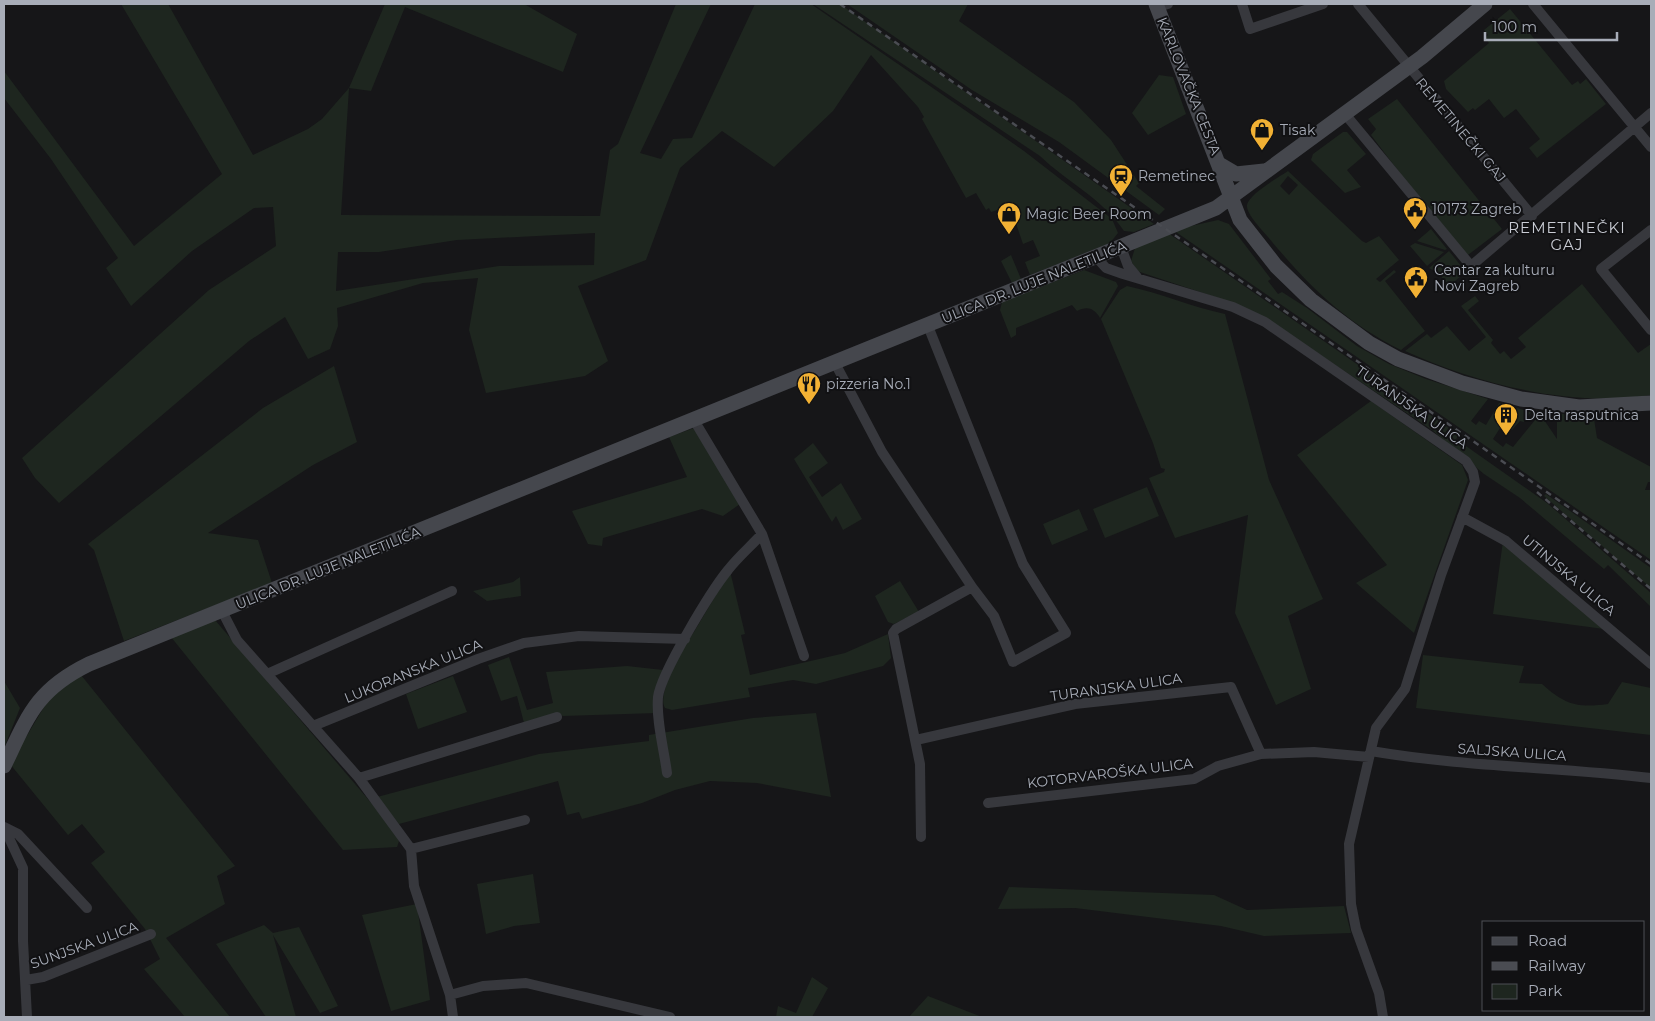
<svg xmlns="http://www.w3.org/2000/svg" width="1655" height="1021" font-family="Montserrat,sans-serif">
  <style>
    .green { fill: #1e261f; fill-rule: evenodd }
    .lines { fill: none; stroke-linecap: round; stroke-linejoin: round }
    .street { stroke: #37383d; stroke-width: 10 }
    .secondary { stroke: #45474d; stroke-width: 15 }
    .rail { stroke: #4a4c52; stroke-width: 2.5; stroke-dasharray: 6 5; stroke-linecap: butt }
    .labels { text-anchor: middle; stroke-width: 4; stroke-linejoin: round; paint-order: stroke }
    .street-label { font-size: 14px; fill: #a8adb8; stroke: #111113 }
    .poi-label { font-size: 14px; fill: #a8adb8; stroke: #111113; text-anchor: start }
    .neighbourhood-label { font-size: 15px; letter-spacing: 1px; fill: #c9ccd4; stroke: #111113 }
  </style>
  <rect width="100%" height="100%" fill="#161618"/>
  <path class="green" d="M121 4H168L253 155 308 129 322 119 349 88 385 4H524L577 34 563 72 405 7 371 91 349 88 341 215 600 216 610 150 618 144 676 4H711L640 153 661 159 673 139 692 138 755 4H811L1024 151 1112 219 1118 233 1110 243 1030 275 1025 262 1040 256 1033 240 1023 244 1010 206 991 212 989 208 986 210 976 193 966 198 922 119 924 117 918 107 871 55 833 111 774 167 722 131 680 168 646 260 578 286 608 361 585 376 486 393 469 330 478 278 423 283 337 308 338 326 330 349 308 359 285 317 249 341 59 503 35 478 22 458 209 290 276 246 273 207 254 208 192 251 131 306 106 268 118 258 51 159 4 98V71L134 246 222 174ZM595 233 594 265 499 266 336 291 338 252H379L457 240Z
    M813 4H840L1154 224 1134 232 1124 231C1103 199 1067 182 1040 156Z
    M847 4H968L959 21 1074 102 1111 140 1139 183 1136 186 1165 209 1159 215 1059 142 972 90Z
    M1510 9 1572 85 1578 81 1580 84 1586 79 1606 104 1537 158 1529 148 1540 139 1516 109 1504 118 1489 99 1475 110 1473 108 1468 112 1446 89 1444 81 1489 43 1485 38 1488 35 1484 30Z
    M1159 75 1173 77 1186 114 1148 135 1132 113Z
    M1397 99 1502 229 1464 258 1371 135 1376 129 1368 119Z
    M1343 132H1347L1366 154 1347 170 1361 187 1345 193 1311 160 1313 154Z
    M1288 171 1362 241 1366 243 1379 236 1399 260 1376 279 1380 282 1394 270 1396 272 1385 281 1425 331 1401 350C1343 321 1309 286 1268 237 1262 230 1246 214 1247 205 1249 194 1279 177 1288 171ZM1288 176 1298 185 1289 195 1280 186Z
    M1218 220 1229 224 1271 279 1268 281 1278 294 1282 292 1307 308 1357 346 1389 364 1426 379 1488 399 1471 421 1476 425 1479 421 1486 425 1499 403 1531 412 1524 422 1520 421 1512 430 1502 425 1493 439 1503 447 1506 443 1513 447 1540 414 1557 439V413L1594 419 1597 438 1651 467V482H1648L1645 490H1650L1651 497V560L1173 230Z
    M1431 229 1447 249 1445 250 1417 241Z
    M1168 233 1459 435 1456 439 1547 503 1651 593V607L1608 565 1604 569 1520 498 1484 474 1432 430 1264 317 1233 303 1137 271 1131 261 1135 248Z
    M1415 243 1444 252 1427 266 1410 246Z
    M1449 251 1466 272 1449 286 1438 273 1429 268Z
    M1011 255 1021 279 1012 283 1001 261Z
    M1084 270 1116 282 1118 286 1100 318C1094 308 1087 306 1077 311L1072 305 1016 328V335L1011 338 1000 310 1002 302Z
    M1582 284 1638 353 1651 344V395C1572 408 1477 384 1405 351L1427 334 1431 338 1447 326 1469 351 1486 337 1461 306 1475 296 1479 301 1468 310 1493 340 1491 343 1500 354 1504 351 1511 359 1526 347 1518 338Z
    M1127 286C1160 293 1192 307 1225 314L1269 480 1323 599 1288 616 1311 689 1276 705 1235 613 1248 515 1175 538 1149 478 1164 472 1165 469 1161 468 1153 443 1101 319 1120 290Z
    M334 366 357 442 313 465 208 533 258 540 272 583 124 641 94 550 88 544 263 408Z
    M1371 401 1462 465 1468 480 1414 633 1356 583 1387 565 1297 455Z
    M694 428 740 504 723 516 702 509 603 538 602 546 588 544 572 511 687 477 669 437Z
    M813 443 828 463 809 477 822 497 841 483 862 519 843 530 836 516 832 522 794 459Z
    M1147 487 1159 516 1105 538 1093 509Z
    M1546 494 1651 568V588L1544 496Z
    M1079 509 1088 530 1052 545 1043 524Z
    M1503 541 1604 629 1493 614Z
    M730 571 745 634 741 635 750 675 845 653 888 634 891 658 883 666 816 684 793 680 748 688 750 697 672 710 665 708C656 695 684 643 694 632Z
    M520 577 521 596 487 601 473 591 513 582Z
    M900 581 919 612 894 624 888 622 875 596Z
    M215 620 396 832 399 841 397 847 343 850 171 637Z
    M1423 655 1524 666 1519 683 1542 684C1565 705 1578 708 1608 704L1622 682 1651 688V735L1416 708Z
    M509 657 527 710 553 703 546 672 627 666 663 670 657 713 563 716 556 713 524 723 517 696 501 701 488 665Z
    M81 675 235 866 217 876 225 904 166 938 230 1017H185L144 969 160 959 145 929 91 863 105 852 82 824 68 835 10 764 50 697Z
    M453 676 467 712 418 729 406 694Z
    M4 681 20 708 4 748Z
    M816 713 831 797 757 783 710 781 675 790 642 803 582 819 579 812 567 815 558 781 399 824 377 797 539 754 649 741V735L753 718Z
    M533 874 540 923 514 926 486 934 477 884Z
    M1009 887 1214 895 1247 910 1344 906 1351 933 1264 936 1221 926 1075 908 998 909Z
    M417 904 430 1000 391 1011 362 915Z
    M264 925 273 933 299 927 338 1006 320 1013 273 935 296 1017H266L216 944Z
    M812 977 828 988 812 1017H776L778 1006 796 1013Z
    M928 996 982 1017H909Z"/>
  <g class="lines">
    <path class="street" d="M1242 4 1250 29 1323 4
      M1358 4 1532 216
      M1533 4 1651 147
      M1157 7 1168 4
      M1345 114 1471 266 1651 113
      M1651 230 1601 269 1651 330
      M1121 247 1128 266 1137 277
      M1096 257 1106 268 1123 274 1233 307 1265 322 1466 461 1473 472 1475 482 1441 575 1405 689 1376 728 1349 844 1351 904 1356 929 1379 993 1383 1017
      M835 363 882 452 972 587
      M694 420 762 534 804 656
      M1462 517 1506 541 1651 664
      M222 611 237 640 359 778 411 849 414 886 450 995 453 1017
      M267 674 452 591
      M313 726 478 659 524 643 579 636 685 639
      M916 740 1075 704 1231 687 1261 754 1314 752 1369 757
      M1371 751C1464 767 1558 767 1651 778
      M667 773C664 749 656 721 658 697 661 673 711 591 728 570 738 557 751 546 762 534
      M359 778 557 717
      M988 803 1194 779 1218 766 1261 754
      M4 827 23 868V941L27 1017
      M4 827 18 834 87 908
      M921 837 920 764 893 633 896 629 972 587 994 616 1013 662 1066 633 1023 564 928 326
      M411 849 525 820
      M26 980 43 977 151 934
      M450 995 483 986 526 983 670 1017"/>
    <path class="secondary" d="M1156 4 1240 220 1276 266 1311 300 1369 343 1398 359 1462 383 1521 399 1579 407 1651 403
      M1219 164 1236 174 1264 171
      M4 766C28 716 36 690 89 664L1216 208 1422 57 1485 4"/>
    <path class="rail" d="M840 4 1651 564
      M1537 492 1651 589"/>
  </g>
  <defs>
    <g id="shop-pin" transform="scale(1.25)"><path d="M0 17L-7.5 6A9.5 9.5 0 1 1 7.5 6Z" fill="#f2b134" stroke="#111113"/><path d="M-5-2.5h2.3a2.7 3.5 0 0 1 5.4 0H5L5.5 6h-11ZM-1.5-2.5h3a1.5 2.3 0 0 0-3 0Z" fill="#111"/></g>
    <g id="station-pin" transform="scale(1.25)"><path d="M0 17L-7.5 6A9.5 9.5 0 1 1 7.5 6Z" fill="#f2b134" stroke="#111113"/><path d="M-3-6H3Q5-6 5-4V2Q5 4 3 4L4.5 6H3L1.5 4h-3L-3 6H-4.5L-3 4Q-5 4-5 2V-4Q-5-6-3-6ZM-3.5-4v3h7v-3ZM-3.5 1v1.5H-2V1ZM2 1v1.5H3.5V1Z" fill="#111"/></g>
    <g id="civic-pin" transform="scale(1.25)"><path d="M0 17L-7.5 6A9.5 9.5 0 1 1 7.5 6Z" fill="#f2b134" stroke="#111113"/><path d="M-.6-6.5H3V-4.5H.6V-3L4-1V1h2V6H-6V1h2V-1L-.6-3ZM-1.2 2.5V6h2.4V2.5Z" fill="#111"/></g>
    <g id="restaurant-pin" transform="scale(1.25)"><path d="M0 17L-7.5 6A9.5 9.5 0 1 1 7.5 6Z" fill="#f2b134" stroke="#111113"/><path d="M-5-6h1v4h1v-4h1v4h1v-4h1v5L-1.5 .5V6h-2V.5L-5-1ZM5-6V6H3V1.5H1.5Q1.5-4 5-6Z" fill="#111"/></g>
    <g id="building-pin" transform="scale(1.25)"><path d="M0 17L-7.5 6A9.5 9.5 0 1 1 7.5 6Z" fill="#f2b134" stroke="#111113"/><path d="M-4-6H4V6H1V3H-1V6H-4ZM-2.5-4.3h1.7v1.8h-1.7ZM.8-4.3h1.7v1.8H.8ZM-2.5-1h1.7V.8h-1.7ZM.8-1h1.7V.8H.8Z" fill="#111"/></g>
  </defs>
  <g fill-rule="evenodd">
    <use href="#shop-pin" x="1262" y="130"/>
    <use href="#station-pin" x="1121" y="176"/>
    <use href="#civic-pin" x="1415" y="209"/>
    <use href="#shop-pin" x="1009" y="214"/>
    <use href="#civic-pin" x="1416" y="278"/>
    <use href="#restaurant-pin" x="809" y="384"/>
    <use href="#building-pin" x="1506" y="415"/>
  </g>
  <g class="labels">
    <g class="street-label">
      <text transform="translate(1189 86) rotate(68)" y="5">KARLOVAČKA CESTA</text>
      <text transform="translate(1461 130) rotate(50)" y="5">REMETINEČKI GAJ</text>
      <text transform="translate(1034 282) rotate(-22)" y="5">ULICA DR. LUJE NALETILIĆA</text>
      <text transform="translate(1412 407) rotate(35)" y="5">TURANJSKA ULICA</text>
      <text transform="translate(328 568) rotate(-22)" y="5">ULICA DR. LUJE NALETILIĆA</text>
      <text transform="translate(1569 575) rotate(40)" y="5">UTINJSKA ULICA</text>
      <text transform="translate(413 671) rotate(-22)" y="5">LUKORANSKA ULICA</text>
      <text transform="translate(1116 687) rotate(-8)" y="5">TURANJSKA ULICA</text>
      <text transform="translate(1512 752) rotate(4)" y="5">SALJSKA ULICA</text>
      <text transform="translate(1110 773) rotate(-7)" y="5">KOTORVAROŠKA ULICA</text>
      <text transform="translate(84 945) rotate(-20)" y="5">SUNJSKA ULICA</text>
    </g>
    <g class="poi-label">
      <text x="1280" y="135">Tisak</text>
      <text x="1138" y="181">Remetinec</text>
      <text x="1432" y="214">10173 Zagreb</text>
      <text x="1026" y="219">Magic Beer Room</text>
      <text x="1434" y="275">Centar za kulturu<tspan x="1434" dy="16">Novi Zagreb</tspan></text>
      <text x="826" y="389">pizzeria No.1</text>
      <text x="1524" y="420">Delta rasputnica</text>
    </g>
    <g class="neighbourhood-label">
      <text x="1567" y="233">REMETINEČKI<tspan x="1567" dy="17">GAJ</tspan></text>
    </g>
  </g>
  <rect width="1655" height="1021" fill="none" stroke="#a8adb8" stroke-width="10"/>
  <rect x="1482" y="921" width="162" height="90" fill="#111113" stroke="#4d4f55"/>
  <rect x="1492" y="937" width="25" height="8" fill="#45474d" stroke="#4d4f55"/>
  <text x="1528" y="946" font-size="15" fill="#a8adb8">Road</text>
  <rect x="1492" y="962" width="25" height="8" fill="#4a4c52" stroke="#4d4f55"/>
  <text x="1528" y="971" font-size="15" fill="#a8adb8">Railway</text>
  <rect x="1492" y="984" width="25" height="15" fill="#1e261f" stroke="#4d4f55"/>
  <text x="1528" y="996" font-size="15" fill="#a8adb8">Park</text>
  <path d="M1485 32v8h132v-8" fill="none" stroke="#a8adb8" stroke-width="2.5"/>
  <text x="1492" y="32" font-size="15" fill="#a8adb8" stroke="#111113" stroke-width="4" paint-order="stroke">100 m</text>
</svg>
